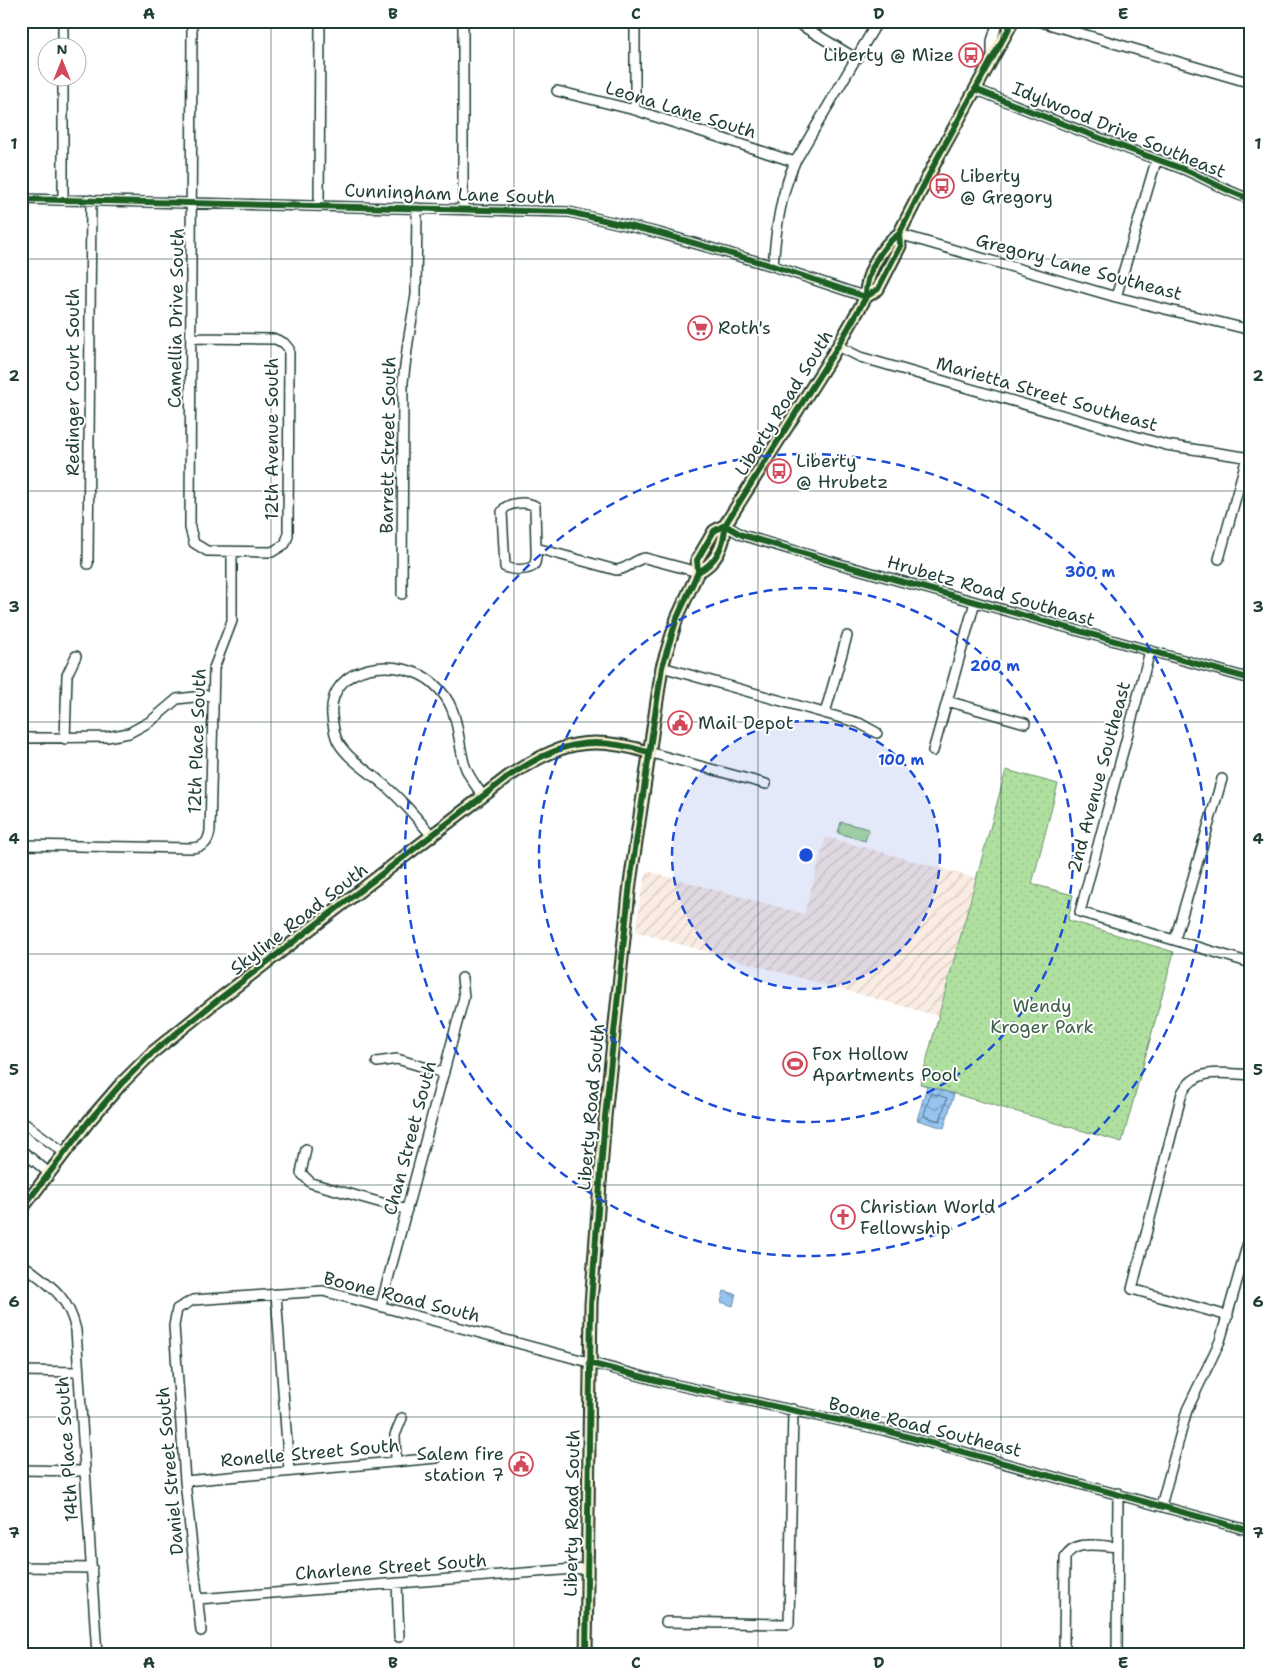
<svg xmlns="http://www.w3.org/2000/svg" width="1272" height="1676" font-family="'Shantell Sans',sans-serif">
  <style>
    .industrial { fill: url(#industrial-furrows) }
    .grass { fill: #b0e0a0; stroke: #688e6a }
    .park { fill: url(#park-dots); stroke: #688e6a }
    .water { fill: url(#water-waves); stroke: #678da5 }
    .lines { fill: none; stroke-linecap: round; stroke-linejoin: round }
    .shore { stroke: #4f7380; stroke-width: 1 }
    .minor-casing { stroke: #1f3d34; stroke-width: 12 }
    .major-casing { stroke: #1f3d34; stroke-width: 15 }
    .minor { stroke: #fff; stroke-width: 9 }
    .major { stroke: #fadf96; stroke-width: 11 }
    .cycleway-casing { stroke: #fff; stroke-width: 9 }
    .cycleway { stroke: #1b5e20; stroke-width: 6 }
    .grid { fill: none; stroke: #1f3d34; stroke-width: 1; stroke-opacity: 0.55 }
    .ring { fill: none; stroke: #1d4ed8; stroke-width: 2.5; stroke-dasharray: 9 6 }
    .labels { text-anchor: middle; stroke-width: 4; stroke-linejoin: round; paint-order: stroke }
    .poi-label { font-size: 18px; fill: #1f3d34; stroke: #fff; text-anchor: start }
    .street-label { font-size: 18px; fill: #1f3d34; stroke: #fff }
    .park-label { font-size: 18px; fill: #3c5e4a; stroke: #fff }
    .centre { fill: #1d4ed8; stroke: #fff; stroke-width: 2.5 }
    .ring-label { font-size: 15px; text-anchor: middle; font-weight: bold; fill: #1d4ed8; stroke: #fff; stroke-width: 4; stroke-linejoin: round; paint-order: stroke }
    .neatline { fill: none; stroke: #1f3d34; stroke-width: 2 }
    .grid-label { font-size: 16px; text-anchor: middle; font-weight: bold; fill: #1f3d34 }
  </style>
  <defs>
    <pattern id="industrial-furrows" width="10" height="10" patternUnits="userSpaceOnUse" patternTransform="scale(1.25)"><rect width="10" height="10" fill="#faece2"/><path d="M-1 1l2-2M0 10L10 0M9 11l2-2" fill="none" stroke="#d6cbc2"/></pattern>
    <pattern id="park-dots" width="8" height="8" patternUnits="userSpaceOnUse" patternTransform="scale(1.25)"><rect width="8" height="8" fill="#b0e0a0"/><path d="M2 2h.1M6 6h.1" fill="none" stroke="#97c18a" stroke-width="1.8" stroke-linecap="round"/></pattern>
    <pattern id="water-waves" width="16" height="10" patternUnits="userSpaceOnUse" patternTransform="scale(1.25)"><rect width="16" height="10" fill="#97c3f1"/><path d="M0 5q4-4 8 0t8 0" fill="none" stroke="#7ba0c4"/></pattern>
  </defs>
  <rect width="100%" height="100%" fill="#fff"/>
  <filter id="ink" filterUnits="userSpaceOnUse"><feTurbulence type="fractalNoise" baseFrequency=".02" numOctaves="2"/><feDisplacementMap in="SourceGraphic" scale="10" xChannelSelector="R" yChannelSelector="G"/><feConvolveMatrix kernelMatrix="1 2 1 2 8 2 1 2 1" color-interpolation-filters="sRGB"/></filter>
  <g filter="url(#ink)">
    <path class="industrial" d="M826 837 976 878 938 1016 636 932 641 894 647 871 804 914Z"/>
    <path class="grass" d="M841 822 869 829 865 841 838 833Z"/>
    <path class="park" d="M1006 770 1058 784 1032 884 1073 895 1068 920 1174 952 1122 1142 920 1084Z"/>
    <path class="water" d="M794 1056 803 1068 797 1072 788 1061Z
      M927 1086 954 1094 944 1128 917 1120Z
      M724 1291 736 1294 733 1306 721 1302Z"/>
    <g class="lines">
      <path class="shore" d="M931 1093 947 1098 940 1121 924 1116Z"/>
      <g class="minor-casing">
        <path id="minor" d="M63 21V48
          M463 21V208
          M794 21 857 59
          M1038 21 1251 83
          M992 58V41L998 21
          M63 78V200
          M975 89C1042 116 1109 143 1178 167 1203 176 1225 192 1251 199
          M557 91 635 110 795 162
          M635 110V21
          M21 199 569 212 659 233 773 266 866 297
          M319 205 320 21
          M899 234 1116 297 1251 330
          M773 266C776 230 780 195 795 162L878 21
          M1116 297 1156 161
          M192 338 275 339 284 343 289 349 288 536 285 544 272 552 207 551 194 543 190 528 192 21
          M838 346 860 357 1166 445 1251 458
          M725 525 742 535 836 563 1251 679
          M536 548C536 553 537 561 534 565 529 571 511 570 505 567L502 512C506 502 526 501 535 506L536 548 616 570C628 570 634 559 645 558L698 572
          M1219 559 1247 457
          M88 564 91 200
          M402 594 403 382 408 342 416 295 417 208
          M1150 651 1080 912 1251 963
          M662 667 859 723 877 733
          M947 701 1025 723
          M825 713 847 636
          M21 738 107 737 129 733 151 721 177 699 211 695
          M65 739 67 675 76 656
          M933 751 975 602
          M648 752 766 784
          M432 836C416 817 401 799 382 783 368 771 348 759 338 742 334 735 333 725 332 716 327 662 402 655 434 684 460 707 456 733 464 763 467 775 476 786 483 796
          M21 845 191 848C203 847 208 844 210 831L214 668 232 621V552
          M1175 939 1222 779
          M377 1062 397 1059 444 1073
          M21 1121 65 1153
          M306 1149 301 1173 311 1183 407 1210
          M21 1150 49 1173
          M21 1263C48 1284 68 1294 76 1330L97 1655
          M276 1294 289 1471
          M381 1305 464 997 462 978
          M1228 1316 1132 1289 1182 1093C1197 1066 1224 1074 1251 1075
          M21 1371 79 1372
          M396 1461 395 1435 402 1418
          M21 1470 83 1471
          M185 1481 437 1458
          M1161 1506 1187 1410 1220 1341 1251 1232
          M21 1567 92 1568
          M397 1583 399 1637
          M198 1599 587 1568
          M666 1622 789 1624 793 1409
          M201 1631 185 1481 174 1326 177 1309 193 1300 323 1291 663 1382 883 1430 1251 1531
          M1071 1655 1064 1645 1065 1558C1073 1539 1100 1546 1118 1547
          M1117 1655 1118 1493"/>
      </g>
      <g class="major-casing">
        <path id="major" d="M866 297C865 275 881 246 899 234L938 157 1013 21
          M698 572C716 563 725 545 725 525L838 346 866 297 878 289 900 246 899 234
          M21 1210 89 1121 121 1084 153 1052 214 1003 509 776C560 743 588 734 648 752
          M586 1655 591 1304 605 1117 630 883 662 667 677 618 698 572 697 560 714 531 725 525"/>
      </g>
      <use href="#minor" class="minor"/>
      <use href="#major" class="major"/>
      <g class="cycleway-casing">
        <path id="cycleway" d="M975 89C1042 116 1109 143 1178 167 1203 176 1225 192 1251 199
          M21 199 569 212 659 233 773 266 866 297
          M866 297C865 275 881 246 899 234L938 157 1013 21
          M725 525 742 535 836 563 1251 679
          M698 572C716 563 725 545 725 525L838 346 866 297 878 289 900 246 899 234
          M21 1210 89 1121 121 1084 153 1052 214 1003 509 776C560 743 588 734 648 752
          M589 1363 663 1382 883 1430 1251 1531
          M586 1655 591 1304 605 1117 630 883 662 667 677 618 698 572 697 560 714 531 725 525"/>
      </g>
      <use href="#cycleway" class="cycleway"/>
    </g>
  </g>
  <path class="grid" d="M271 21V1655M514 21V1655M758 21V1655M1001 21V1655M21 259H1251M21 491H1251M21 722H1251M21 954H1251M21 1185H1251M21 1417H1251"/>
  <circle cx="806" cy="855" r="134" fill="#1d4ed8" fill-opacity=".12"/>
  <g class="ring">
    <circle cx="806" cy="855" r="134"/>
    <circle cx="806" cy="855" r="267"/>
    <circle cx="806" cy="855" r="401"/>
  </g>
  <defs>
    <g id="bus-ring" transform="scale(1.25)"><circle r="9.5" fill="#fff" stroke="#d1495b" stroke-width="1.5"/><path d="M-5-6H5V4H4V6H2V4H-2V6H-4V4H-5ZM-3.5-4V0h7V-4ZM-3.5 1.2v1.5H-2V1.2ZM2 1.2v1.5H3.5V1.2Z" fill="#d1495b"/></g>
    <g id="supermarket-ring" transform="scale(1.25)"><circle r="9.5" fill="#fff" stroke="#d1495b" stroke-width="1.5"/><path d="M-6-5.5h2.5l.6 2H6L4.5 2H-2.5L-4.4-4H-6ZM-1.5 3.2a1.3 1.3 0 1 0 .1 0ZM3 3.2a1.3 1.3 0 1 0 .1 0Z" fill="#d1495b"/></g>
    <g id="civic-ring" transform="scale(1.25)"><circle r="9.5" fill="#fff" stroke="#d1495b" stroke-width="1.5"/><path d="M-.6-6.5H3V-4.5H.6V-3L4-1V1h2V6H-6V1h2V-1L-.6-3ZM-1.2 2.5V6h2.4V2.5Z" fill="#d1495b"/></g>
    <g id="stadium-ring" transform="scale(1.25)"><circle r="9.5" fill="#fff" stroke="#d1495b" stroke-width="1.5"/><path d="M0-5a6.5 5 0 1 0 0 10a6.5 5 0 1 0 0-10ZM-3.5-1.8h7v3.6h-7Z" fill="#d1495b"/></g>
    <g id="church-ring" transform="scale(1.25)"><circle r="9.5" fill="#fff" stroke="#d1495b" stroke-width="1.5"/><path d="M-1.2-6h2.4v3.5h3.3v2.4h-3.3V6h-2.4V-.1h-3.3v-2.4h3.3Z" fill="#d1495b"/></g>
  </defs>
  <g fill-rule="evenodd">
    <use href="#bus-ring" x="971" y="55"/>
    <use href="#bus-ring" x="942" y="186"/>
    <use href="#supermarket-ring" x="700" y="328"/>
    <use href="#bus-ring" x="779" y="471"/>
    <use href="#civic-ring" x="680" y="723"/>
    <use href="#stadium-ring" x="795" y="1064"/>
    <use href="#church-ring" x="843" y="1217"/>
    <use href="#civic-ring" x="521" y="1464"/>
  </g>
  <g class="labels">
    <g class="poi-label">
      <text x="954" y="61" text-anchor="end">Liberty @ Mize</text>
      <text x="960" y="182">Liberty<tspan x="960" dy="21">@ Gregory</tspan></text>
      <text x="718" y="334">Roth's</text>
      <text x="796" y="467">Liberty<tspan x="796" dy="21">@ Hrubetz</tspan></text>
      <text x="698" y="729">Mail Depot</text>
      <text x="812" y="1060">Fox Hollow<tspan x="812" dy="21">Apartments Pool</tspan></text>
      <text x="860" y="1213">Christian World<tspan x="860" dy="21">Fellowship</tspan></text>
      <text x="504" y="1460" text-anchor="end">Salem fire<tspan x="504" dy="21">station 7</tspan></text>
    </g>
    <g class="street-label">
      <text transform="translate(681 110) rotate(17)" y="6">Leona Lane South</text>
      <text transform="translate(1119 130) rotate(22)" y="6">Idylwood Drive Southeast</text>
      <text transform="translate(450 194) rotate(2)" y="6">Cunningham Lane South</text>
      <text transform="translate(1079 267) rotate(15)" y="6">Gregory Lane Southeast</text>
      <text transform="translate(176 318) rotate(-89)" y="6">Camellia Drive South</text>
      <text transform="translate(73 382) rotate(-90)" y="6">Redinger Court South</text>
      <text transform="translate(1047 394) rotate(16)" y="6">Marietta Street Southeast</text>
      <text transform="translate(784 403) rotate(-58)" y="6">Liberty Road South</text>
      <text transform="translate(272 439) rotate(-90)" y="6">12th Avenue South</text>
      <text transform="translate(388 445) rotate(-89)" y="6">Barrett Street South</text>
      <text transform="translate(991 591) rotate(16)" y="6">Hrubetz Road Southeast</text>
      <text transform="translate(197 741) rotate(-88)" y="6">12th Place South</text>
      <text transform="translate(1099 777) rotate(-75)" y="6">2nd Avenue Southeast</text>
      <text transform="translate(299 919) rotate(-38)" y="6">Skyline Road South</text>
      <text transform="translate(591 1107) rotate(-85)" y="6">Liberty Road South</text>
      <text transform="translate(410 1138) rotate(-75)" y="6">Chan Street South</text>
      <text transform="translate(402 1297) rotate(14)" y="6">Boone Road South</text>
      <text transform="translate(925 1427) rotate(14)" y="6">Boone Road Southeast</text>
      <text transform="translate(67 1449) rotate(-94)" y="6">14th Place South</text>
      <text transform="translate(310 1453) rotate(-5)" y="6">Ronelle Street South</text>
      <text transform="translate(170 1471) rotate(-95)" y="6">Daniel Street South</text>
      <text transform="translate(572 1513) rotate(-89)" y="6">Liberty Road South</text>
      <text transform="translate(391 1567) rotate(-4)" y="6">Charlene Street South</text>
    </g>
    <g class="park-label">
      <text x="1042" y="1012">Wendy<tspan x="1042" dy="21">Kroger Park</tspan></text>
    </g>
  </g>
  <circle cx="806" cy="855" r="8" class="centre"/>
  <g class="ring-label">
    <text x="1090" y="577">300 m</text>
    <text x="995" y="671">200 m</text>
    <text x="901" y="765">100 m</text>
  </g>
  <rect width="1272" height="1676" fill="none" stroke="#fff" stroke-width="55"/>
  <g transform="translate(62 62)"><circle r="24" fill="#ffffff" stroke="#a5b1ae"/>
  <path d="M0-4L9 19L0 12L-9 19Z" fill="#d1495b"/>
  <text y="-8" font-size="14" font-weight="bold" text-anchor="middle" fill="#1f3d34">N</text>
  </g>
  <rect x="28" y="28" width="1216" height="1620" class="neatline"/>
  <g class="grid-label">
    <text x="149" y="19">A</text>
    <text x="393" y="19">B</text>
    <text x="636" y="19">C</text>
    <text x="879" y="19">D</text>
    <text x="1123" y="19">E</text>
    <text x="14" y="149">1</text>
    <text x="1258" y="149">1</text>
    <text x="14" y="381">2</text>
    <text x="1258" y="381">2</text>
    <text x="14" y="612">3</text>
    <text x="1258" y="612">3</text>
    <text x="14" y="844">4</text>
    <text x="1258" y="844">4</text>
    <text x="14" y="1075">5</text>
    <text x="1258" y="1075">5</text>
    <text x="14" y="1307">6</text>
    <text x="1258" y="1307">6</text>
    <text x="14" y="1538">7</text>
    <text x="1258" y="1538">7</text>
    <text x="149" y="1668">A</text>
    <text x="393" y="1668">B</text>
    <text x="636" y="1668">C</text>
    <text x="879" y="1668">D</text>
    <text x="1123" y="1668">E</text>
  </g>
</svg>
